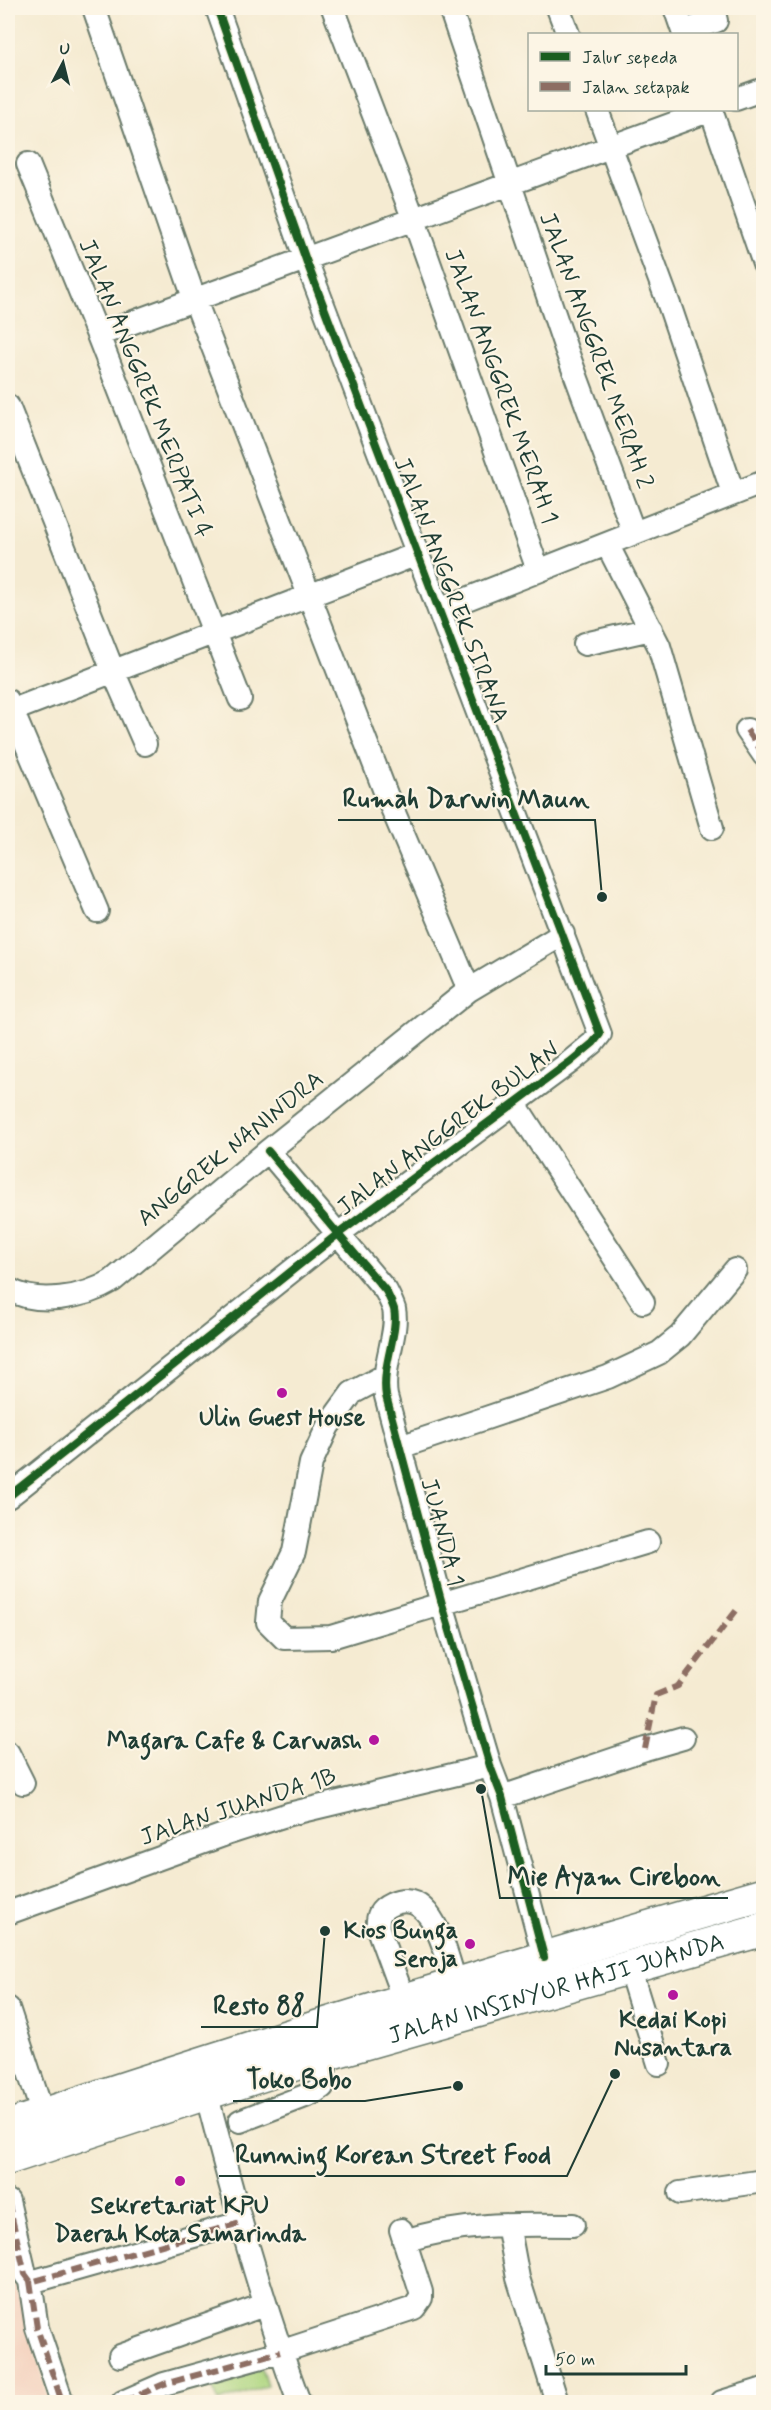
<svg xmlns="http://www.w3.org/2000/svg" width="771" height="2410" font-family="Mynerve,sans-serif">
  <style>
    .built { fill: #f4d3c0 }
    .green { fill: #aed680; stroke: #668a5a; stroke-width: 1.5 }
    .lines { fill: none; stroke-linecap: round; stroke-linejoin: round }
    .minor-casing { stroke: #6a7a6b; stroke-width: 26 }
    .highway-casing { stroke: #6a7a6b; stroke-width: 36 }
    .minor { stroke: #fff; stroke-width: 22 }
    .highway { stroke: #fff; stroke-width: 33 }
    .quiet { stroke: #8d6e63; stroke-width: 6; stroke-dasharray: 12 6; stroke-linecap: butt }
    .cycleway-casing { stroke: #fcf5e5; stroke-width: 11 }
    .cycleway { stroke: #1b5e20; stroke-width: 8 }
    .poi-dot { fill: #b5179e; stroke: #fcf5e5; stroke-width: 2 }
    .labels { text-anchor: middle; stroke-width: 4.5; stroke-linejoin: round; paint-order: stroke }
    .street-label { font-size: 24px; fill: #1f3d34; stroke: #fcf5e5 }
    .poi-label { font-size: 24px; font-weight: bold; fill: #1f3d34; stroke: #fcf5e5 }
    .leader { fill: none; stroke: #1f3d34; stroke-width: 2 }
    .callout-dot { fill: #1f3d34; stroke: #fcf5e5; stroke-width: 2 }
    .callout-label { font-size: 26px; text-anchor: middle; font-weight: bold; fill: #1f3d34; stroke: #fcf5e5; stroke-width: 4.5; stroke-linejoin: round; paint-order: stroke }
  </style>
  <rect width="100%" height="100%" fill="#fcf5e5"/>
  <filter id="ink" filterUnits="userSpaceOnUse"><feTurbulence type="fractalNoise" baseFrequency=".0167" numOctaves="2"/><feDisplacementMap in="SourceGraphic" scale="12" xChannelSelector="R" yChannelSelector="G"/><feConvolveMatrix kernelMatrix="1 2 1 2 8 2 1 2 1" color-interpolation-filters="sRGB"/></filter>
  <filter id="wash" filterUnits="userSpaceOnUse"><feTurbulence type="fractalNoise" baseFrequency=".008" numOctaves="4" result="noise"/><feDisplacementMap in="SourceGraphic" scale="24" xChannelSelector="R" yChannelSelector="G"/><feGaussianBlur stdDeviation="1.35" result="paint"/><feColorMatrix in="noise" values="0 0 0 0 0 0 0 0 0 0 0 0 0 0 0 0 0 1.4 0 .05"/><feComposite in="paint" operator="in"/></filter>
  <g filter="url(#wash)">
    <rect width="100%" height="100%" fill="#f5ebd2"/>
    <path class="built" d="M8 2260 50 2402H8Z"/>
    <path class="green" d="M261 2368 267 2386 219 2402 211 2384Z"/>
  </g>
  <g filter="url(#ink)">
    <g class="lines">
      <g class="minor-casing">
        <path id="minor" d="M94 8 194 298 386 794 469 990
          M333 8 414 220 538 570
          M450 8 566 349 634 533
          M558 8 568 34
          M675 8 684 34
          M683 31 716 21 713 8
          M736 99 764 89
          M597 110 671 310 733 493
          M711 110 764 264
          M28 164 98 335 240 699
          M98 335 711 110
          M8 406 113 671 145 744
          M607 544 659 646 712 828
          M439 610 764 482
          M585 644 651 629
          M8 701 97 911
          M8 712 417 554
          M747 730 764 755
          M515 1104 643 1302
          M268 1151 386 1291C389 1297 392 1303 394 1309 399 1333 381 1366 386 1396L442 1604 490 1766 502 1797 544 1957
          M8 1289C37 1306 84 1298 112 1281L268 1151 469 990 563 934
          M384 1376 352 1393 328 1426 311 1463 294 1552 270 1601 268 1622 284 1638 331 1637 648 1542
          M400 1447 608 1377 659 1353 680 1336 735 1270
          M8 1497 338 1234 570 1062 593 1043 600 1034 306 260 217 8
          M8 1753 23 1783
          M502 1797 645 1749 683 1738
          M8 1913 229 1833 289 1814 490 1766
          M629 1967 659 2064
          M404 2000 378 1929C377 1916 379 1910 392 1904 434 1886 446 1957 456 1984
          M8 2008 43 2115
          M206 2092C233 2197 261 2300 299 2402
          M240 2121 313 2093 322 2087 327 2053
          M680 2193 764 2181
          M8 2201 25 2274 31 2282 240 2223
          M510 2235 518 2278 557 2402
          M404 2241C460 2223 515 2224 573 2225
          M30 2281 37 2328 62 2402
          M120 2356 264 2305
          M123 2402 164 2384 280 2352 414 2308 421 2298V2292L401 2230
          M722 2402 764 2389"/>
      </g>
      <g class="highway-casing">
        <g id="highway">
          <path d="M8 2127C258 2043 510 1967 764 1894"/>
          <path id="s1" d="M8 2158 322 2055 764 1929"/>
        </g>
      </g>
      <use href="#minor" class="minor"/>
      <use href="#highway" class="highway"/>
      <path class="quiet" d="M747 730 764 755
        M645 1749 656 1695 678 1686 739 1607
        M8 2201 25 2274 31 2282 240 2223
        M30 2281 37 2328 62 2402
        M123 2402 164 2384 280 2352"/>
      <g class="cycleway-casing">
        <path id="cycleway" d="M268 1151 386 1291C389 1297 392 1303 394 1309 399 1333 381 1366 386 1396L442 1604 490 1766 502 1797 544 1957
          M8 1497 338 1234 570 1062 593 1043 600 1034 306 260 217 8"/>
      </g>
      <use href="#cycleway" class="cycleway"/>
    </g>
  </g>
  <g class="poi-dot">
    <circle cx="282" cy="1393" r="6"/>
    <circle cx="374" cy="1740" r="6"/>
    <circle cx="470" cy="1944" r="6"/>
    <circle cx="673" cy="1995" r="6"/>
    <circle cx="180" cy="2181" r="6"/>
  </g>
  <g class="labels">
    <g class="street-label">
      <text transform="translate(597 350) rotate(70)" y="8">JALAN ANGGREK MERAH 2</text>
      <text transform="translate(502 386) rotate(70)" y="8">JALAN ANGGREK MERAH 1</text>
      <text transform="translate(146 388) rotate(68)" y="8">JALAN ANGGREK MERPATI 4</text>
      <text transform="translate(452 590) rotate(69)" y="8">JALAN ANGGREK SIRANA</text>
      <text transform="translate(448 1128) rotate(-37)" y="8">JALAN ANGGREK BULAN</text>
      <text transform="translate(230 1148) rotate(-39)" y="8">ANGGREK NANINDRA</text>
      <text transform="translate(443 1532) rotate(75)" y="8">JUANDA 1</text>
      <text transform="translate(238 1806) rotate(-18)" y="8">JALAN JUANDA 1B</text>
      <text dy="8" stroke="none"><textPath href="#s1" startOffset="574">JALAN INSINYUR HAJI JUANDA</textPath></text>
    </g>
    <g class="poi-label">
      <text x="282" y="1425">Ulin Guest House</text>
      <text x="362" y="1748" text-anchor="end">Magara Cafe &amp; Carwash</text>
      <text x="458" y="1938" text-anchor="end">Kios Bunga<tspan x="458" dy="28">Seroja</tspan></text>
      <text x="673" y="2027">Kedai Kopi<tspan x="673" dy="28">Nusantara</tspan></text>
      <text x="180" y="2213">Sekretariat KPU<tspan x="180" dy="28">Daerah Kota Samarinda</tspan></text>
    </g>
  </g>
  <path class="leader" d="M602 897L595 820H338M481 1789L500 1898H728M325 1931L317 2027H201M458 2086L365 2101H233M615 2074L567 2176H219"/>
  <g class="callout-dot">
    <circle cx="602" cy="897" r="6"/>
    <circle cx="481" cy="1789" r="6"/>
    <circle cx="325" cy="1931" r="6"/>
    <circle cx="458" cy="2086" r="6"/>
    <circle cx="615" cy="2074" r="6"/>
  </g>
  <g class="callout-label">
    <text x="466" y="807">Rumah Darwin Maun</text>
    <text x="614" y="1885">Mie Ayam Cirebon</text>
    <text x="259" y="2014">Resto 88</text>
    <text x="299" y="2088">Toko Bobo</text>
    <text x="393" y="2163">Running Korean Street Food</text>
  </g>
  <rect width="771" height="2410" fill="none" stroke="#fcf5e5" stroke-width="30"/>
  <rect x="528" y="33" width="210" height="78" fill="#fcf5e5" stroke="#a4ab9e" stroke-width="1.5"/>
  <rect x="540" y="52" width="30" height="9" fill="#1b5e20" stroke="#a4ab9e" stroke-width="1.5"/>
  <text x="582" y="63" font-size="18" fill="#1f3d34">Jalur sepeda</text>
  <rect x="540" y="82" width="30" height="9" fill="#8d6e63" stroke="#a4ab9e" stroke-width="1.5"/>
  <text x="582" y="93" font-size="18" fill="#1f3d34">Jalan setapak</text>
  <g transform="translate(63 63) rotate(7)" stroke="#fcf5e5" stroke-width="4.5" paint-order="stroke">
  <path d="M0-4.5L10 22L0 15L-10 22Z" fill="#1f3d34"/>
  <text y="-9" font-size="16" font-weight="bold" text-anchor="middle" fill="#1f3d34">U</text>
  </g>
  <path d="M546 2365v9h140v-9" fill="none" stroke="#1f3d34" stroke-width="3"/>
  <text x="555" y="2365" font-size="18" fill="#1f3d34" stroke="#fcf5e5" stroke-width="4.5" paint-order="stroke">50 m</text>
</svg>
